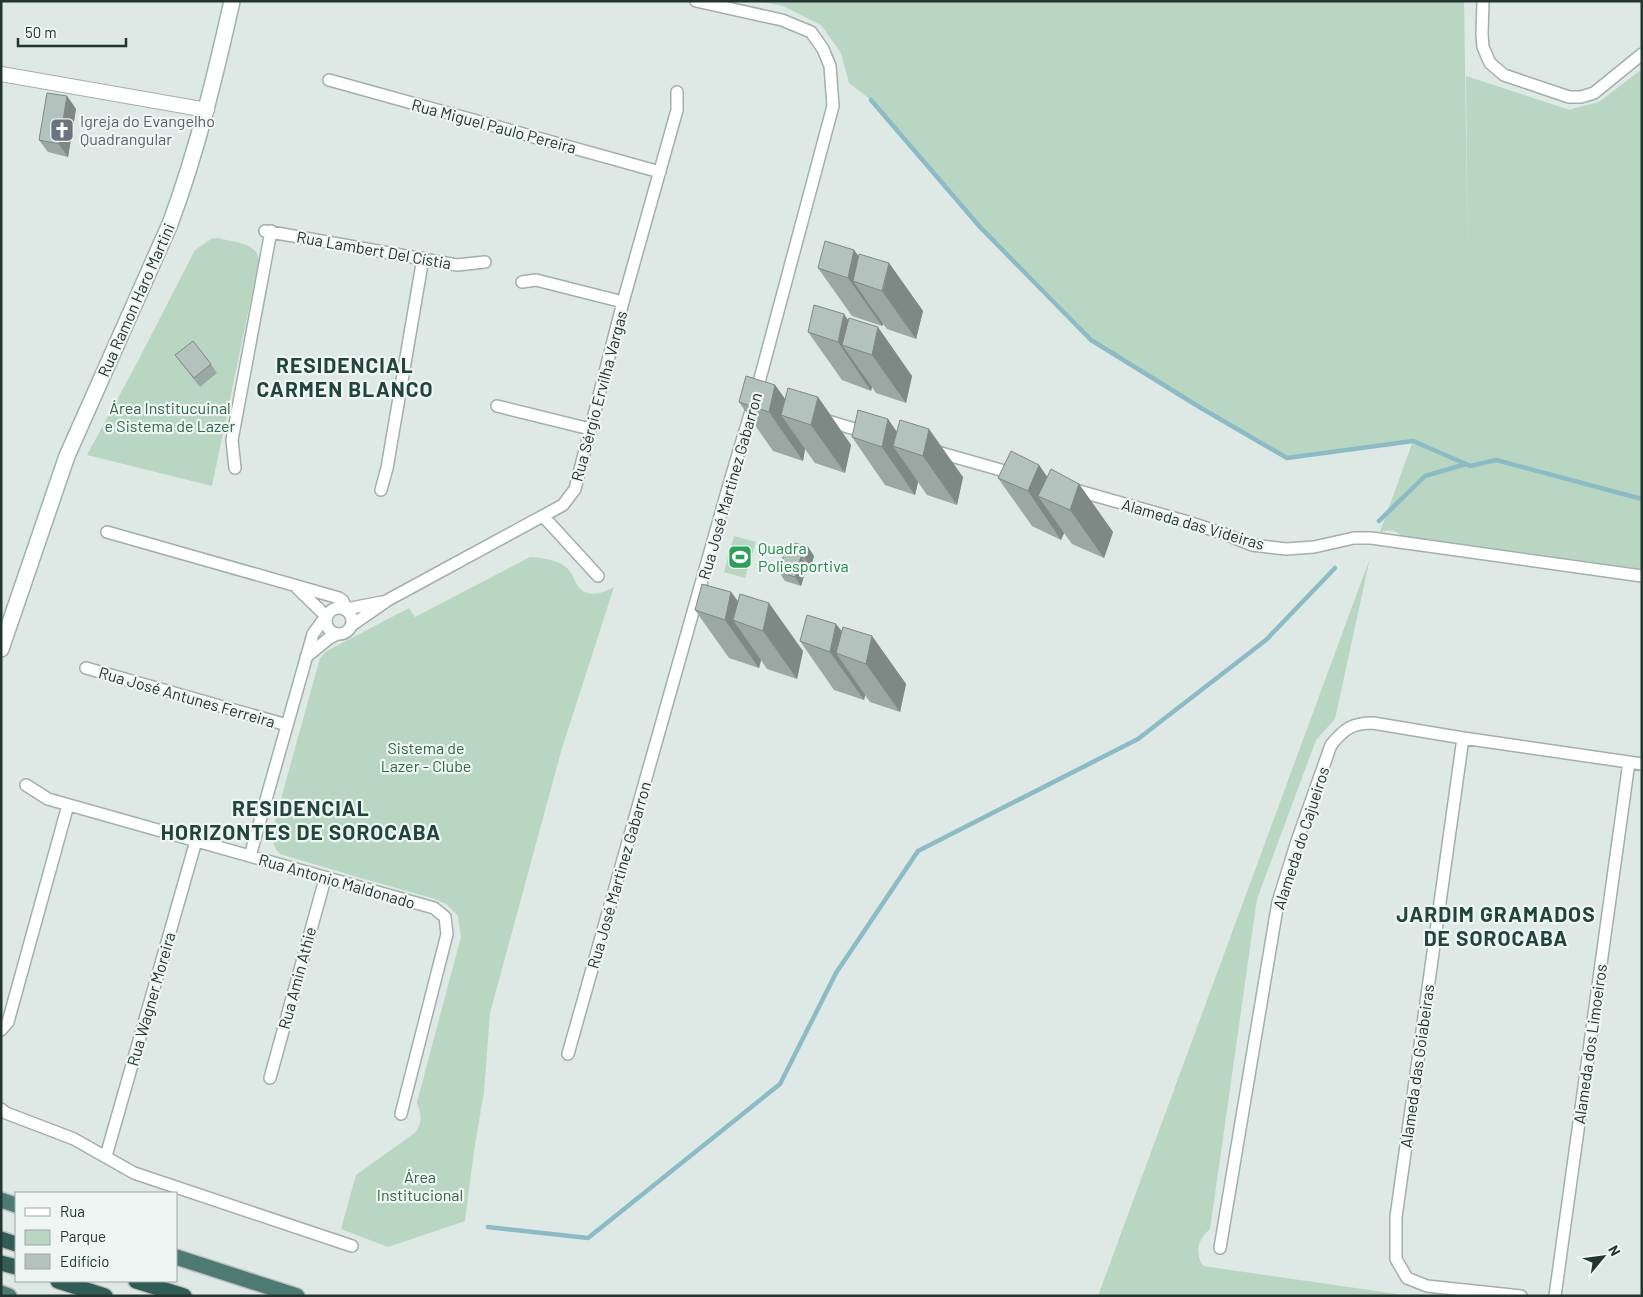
<svg xmlns="http://www.w3.org/2000/svg" width="1643" height="1297" font-family="Barlow,sans-serif">
  <style>
    .green { fill: #b9d6c3 }
    .lines { fill: none; stroke-linecap: round; stroke-linejoin: round }
    .stream { stroke: #8cbbc6; stroke-width: 4.5 }
    .minor-casing { stroke: #a2afab; stroke-width: 14 }
    .tertiary-casing { stroke: #a2afab; stroke-width: 16 }
    .secondary-casing { stroke: #9fb2ac; stroke-width: 18 }
    .trunk-casing { stroke: #bdc2c1; stroke-width: 18 }
    .motorway-casing { stroke: #bdc2c1; stroke-width: 18 }
    .minor { stroke: #fff; stroke-width: 11 }
    .tertiary { stroke: #fff; stroke-width: 14 }
    .secondary { stroke: #fff; stroke-width: 15 }
    .trunk { stroke: #4d7a72; stroke-width: 15 }
    .motorway { stroke: #325d56; stroke-width: 15 }
    .wall { fill: #9ba7a3 }
    .shaded-wall { fill: #7e8884 }
    .building { fill: #b4c2bd; stroke: #7e8884 }
    .labels { text-anchor: middle; stroke-width: 4.5; stroke-linejoin: round; paint-order: stroke }
    .worship-label { font-size: 16px; fill: #5b616d; stroke: #eef5f2; text-anchor: start }
    .street-label { font-size: 16px; fill: #223531; stroke: #eef5f2 }
    .park-label { font-size: 16px; fill: #326648; stroke: #eef5f2 }
    .leisure-label { font-size: 16px; fill: #27864d; stroke: #eef5f2; text-anchor: start }
    .district-label { font-size: 21px; font-weight: bold; letter-spacing: 1px; fill: #21443d; stroke: #eef5f2 }
  </style>
  <rect width="100%" height="100%" fill="#dee8e4"/>
  <path class="green" d="M759 1H1464L1468 261 1466 76 1570 110 1575 108 1599 102 1642 69V569L1402 536C1394 529 1390 530 1380 532L1413 441 1287 458 1201 408 1091 340 980 227 871 100 849 83 841 53 821 25 783 6Z
    M218 238C232 242 257 242 259 260L212 486 87 455 138 361 195 250 211 239Z
    M734 536 756 542 745 578 724 572Z
    M530 557C542 558 560 560 568 569 573 574 574 581 578 586 587 599 603 593 614 587L562 748 490 1013 484 1092 474 1151 465 1221 388 1247 341 1229 356 1175 416 1132C423 1120 421 1114 417 1102L461 937 458 916 446 904 432 898 361 878 280 854C272 846 272 839 273 828L320 658 327 651 409 608 415 617Z
    M1370 558 1335 719 1316 740 1257 899 1210 1229C1198 1240 1194 1251 1203 1266L1411 1296H1098Z"/>
  <g class="lines">
    <path class="stream" d="M871 100 980 227 1091 340 1201 408 1287 458 1413 441 1466 464
      M1379 521 1425 476 1466 464 1470 466 1496 460 1642 499
      M488 1227 588 1238 780 1084 836 973 918 851 1138 739 1266 640 1335 568"/>
    <g class="minor-casing">
      <path id="minor" d="M1483 1 1482 34 1483 47 1490 63 1504 75 1569 97H1581L1594 93 1642 54
        M329 80 660 172
        M265 231 457 265 485 262
        M522 282 536 280 623 302
        M497 406 590 429
        M821 419 868 433
        M934 451 1015 474
        M235 468 232 440 271 231
        M1072 489 1188 522 1222 533 1252 545 1286 549 1314 547 1354 538H1371L1642 576
        M381 490 387 468 423 258
        M543 516 598 576
        M107 532 339 598 343 601 346 609 382 602
        M326 621a13 13 0 1 1 26 0a13 13 0 1 1-26 0Z
        M352 625 388 600 563 505 575 489 623 302 677 110V92
        M306 657 328 639 337 634
        M86 668 287 725
        M1463 738 1396 1217V1259L1407 1278 1427 1286 1521 1296
        M26 785 48 799 434 908 445 917 447 934 401 1114
        M250 856 313 634 326 616 297 588
        M1 1030 8 1022 68 805
        M568 1054 730 481 754 401 833 106 830 66 823 49 811 32 782 20 696 1
        M270 1078 325 879
        M1 1109 6 1113 74 1139 134 1173 352 1246
        M106 1156 196 841
        M1220 1248 1278 902 1297 841 1331 745C1344 729 1352 723 1373 723L1463 738 1642 764
        M1555 1296 1629 762"/>
    </g>
    <g class="tertiary-casing">
      <path id="tertiary" d="M1 74 207 110"/>
    </g>
    <g class="secondary-casing">
      <path id="secondary" d="M1 649 67 456 170 224C197 151 215 77 232 1"/>
    </g>
    <g class="trunk-casing">
      <path id="trunk" d="M1 1200 16 1205
        M176 1257 297 1296
        M1 1293 9 1296"/>
    </g>
    <g class="motorway-casing">
      <path id="motorway" d="M1 1239 16 1244
        M1 1263 16 1267
        M58 1281 105 1296
        M136 1281 184 1296"/>
    </g>
    <use href="#minor" class="minor"/>
    <use href="#tertiary" class="tertiary"/>
    <use href="#secondary" class="secondary"/>
    <use href="#trunk" class="trunk"/>
    <use href="#motorway" class="motorway"/>
  </g>
  <path class="wall" d="M67 96 76 109 68 157 48 152 39 140Z
    M854 250 859 257 889 263 923 311 916 339 887 329 883 324 882 326 852 316 818 268Z
    M848 321 912 376 906 403 876 393 872 387 871 391 842 380 808 332Z
    M175 355 211 364 217 373 200 387Z
    M775 385 785 399 818 397 851 445 845 473 815 463 805 449 803 461 773 451 739 402Z
    M897 432 963 477 957 505 927 495 918 482 915 495 885 485 852 437Z
    M1039 465 1047 477 1079 484 1113 532 1104 558 1072 544 1064 533 1061 540 1032 526 998 478Z
    M808 547 814 556 811 567 807 566 801 586 785 581 779 572 791 556Z
    M731 592 738 601 803 651 797 679 767 669 761 660 759 668 729 658 695 610Z
    M836 624 842 631 872 636 906 684 900 712 870 702 865 695 864 700 834 690 800 641Z"/>
  <path class="shaded-wall" d="M67 96 76 109 68 157 59 144Z
    M854 250 883 291 889 263 923 311 916 339 882 291 853 281 883 324 882 326 848 278Z
    M844 314 872 355 878 327 912 376 906 403 872 355 842 345 872 387 871 391 838 342Z
    M775 385 801 421 781 415 805 449 803 461 769 412Z
    M818 397 851 445 845 473 811 425Z
    M888 419 911 452 893 446 918 482 915 495 882 447Z
    M929 429 963 477 957 505 923 456Z
    M1039 465 1070 510 1079 484 1113 532 1104 558 1070 510 1038 496 1064 533 1061 540 1028 491Z
    M808 547 814 556 811 567 805 559Z
    M801 557 807 566 801 586 795 577Z
    M731 592 757 629 733 620 761 660 759 668 725 620Z
    M769 603 803 651 797 679 763 631Z
    M836 624 864 663 836 653 865 695 864 700 830 652Z
    M872 636 906 684 900 712 866 664Z"/>
  <path class="building" d="M47 93 67 96 59 144 39 140Z
    M825 241 854 250 848 278 818 268Z
    M859 254 889 263 882 291 853 281Z
    M814 305 844 314 838 342 808 332Z
    M849 318 878 327 872 355 842 345Z
    M193 341 211 364 194 378 175 355Z
    M746 376 775 385 769 412 739 402Z
    M788 388 818 397 811 425 781 415Z
    M858 410 888 419 882 447 852 437Z
    M900 420 929 429 923 456 893 446Z
    M1011 451 1039 465 1028 491 998 478Z
    M1051 469 1079 484 1070 510 1038 496Z
    M795 543 808 547 805 559 801 557 795 577 779 572 784 554 791 556Z
    M702 584 731 592 725 620 695 610Z
    M740 594 769 603 763 631 733 620Z
    M807 615 836 624 830 652 800 641Z
    M843 627 872 636 866 664 836 653Z"/>
  <defs>
    <g id="church-square" transform="scale(1.25)"><rect x="-9" y="-9" width="18" height="18" rx="4" fill="#6b7280" stroke="#eef5f2"/><path d="M-1.2-6h2.4v3.5h3.3v2.4h-3.3V6h-2.4V-.1h-3.3v-2.4h3.3Z" fill="#fff"/></g>
    <g id="stadium-square" transform="scale(1.25)"><rect x="-9" y="-9" width="18" height="18" rx="4" fill="#2e9e5b" stroke="#eef5f2"/><path d="M0-5a6.5 5 0 1 0 0 10a6.5 5 0 1 0 0-10ZM-3.5-1.8h7v3.6h-7Z" fill="#fff"/></g>
  </defs>
  <g fill-rule="evenodd">
    <use href="#church-square" x="62" y="130"/>
    <use href="#stadium-square" x="740" y="557"/>
  </g>
  <g class="labels">
    <g class="worship-label">
      <text x="80" y="127">Igreja do Evangelho<tspan x="80" dy="18">Quadrangular</tspan></text>
    </g>
    <g class="street-label">
      <text transform="translate(494 126) rotate(15)" y="6">Rua Miguel Paulo Pereira</text>
      <text transform="translate(374 250) rotate(10)" y="6">Rua Lambert Del Cístia</text>
      <text transform="translate(136 300) rotate(-66)" y="6">Rua Ramon Haro Martini</text>
      <text transform="translate(599 396) rotate(-75)" y="6">Rua Sérgio Ervilha Vargas</text>
      <text transform="translate(730 486) rotate(-74)" y="6">Rua José Martinez Gabarron</text>
      <text transform="translate(1193 524) rotate(16)" y="6">Alameda das Videiras</text>
      <text transform="translate(187 697) rotate(16)" y="6">Rua José Antunes Ferreira</text>
      <text transform="translate(1301 838) rotate(-72)" y="6">Alameda do Cajueiros</text>
      <text transform="translate(619 875) rotate(-74)" y="6">Rua José Martinez Gabarron</text>
      <text transform="translate(337 881) rotate(16)" y="6">Rua Antonio Maldonado</text>
      <text transform="translate(297 978) rotate(-75)" y="6">Rua Amin Athie</text>
      <text transform="translate(151 999) rotate(-74)" y="6">Rua Wagner Moreira</text>
      <text transform="translate(1590 1044) rotate(-82)" y="6">Alameda dos Limoeiros</text>
      <text transform="translate(1417 1066) rotate(-82)" y="6">Alameda das Goiabeiras</text>
    </g>
    <g class="park-label">
      <text x="170" y="414">Área Institucuinal<tspan x="170" dy="18">e Sistema de Lazer</tspan></text>
      <text x="426" y="754">Sistema de<tspan x="426" dy="18">Lazer - Clube</tspan></text>
      <text x="420" y="1183">Área<tspan x="420" dy="18">Institucional</tspan></text>
    </g>
    <g class="leisure-label">
      <text x="758" y="554">Quadra<tspan x="758" dy="18">Poliesportiva</tspan></text>
    </g>
    <g class="district-label">
      <text x="345" y="373">RESIDENCIAL<tspan x="345" dy="24">CARMEN BLANCO</tspan></text>
      <text x="301" y="816">RESIDENCIAL<tspan x="301" dy="24">HORIZONTES DE SOROCABA</tspan></text>
      <text x="1496" y="922">JARDIM GRAMADOS<tspan x="1496" dy="24">DE SOROCABA</tspan></text>
    </g>
  </g>
  <rect width="1643" height="1297" fill="none" stroke="#223531" stroke-width="5"/>
  <rect x="15" y="1192" width="162" height="90" fill="#eef5f2" stroke="#9ca8a5"/>
  <rect x="25" y="1208" width="25" height="8" fill="#ffffff" stroke="#9ca8a5"/>
  <text x="60" y="1217" font-size="15" fill="#223531">Rua</text>
  <rect x="25" y="1230" width="25" height="15" fill="#b9d6c3" stroke="#9ca8a5"/>
  <text x="60" y="1242" font-size="15" fill="#223531">Parque</text>
  <rect x="25" y="1254" width="25" height="15" fill="#b4c2bd" stroke="#9ca8a5"/>
  <text x="60" y="1267" font-size="15" fill="#223531">Edifício</text>
  <g transform="translate(1603 1257) rotate(61)" stroke="#eef5f2" stroke-width="4" paint-order="stroke">
  <path d="M0-4L9 19L0 12L-9 19Z" fill="#223531"/>
  <text y="-8" font-size="14" font-weight="bold" text-anchor="middle" fill="#223531">N</text>
  </g>
  <path d="M18 38v8h108v-8" fill="none" stroke="#223531" stroke-width="2.5"/>
  <text x="25" y="38" font-size="15" fill="#223531" stroke="#eef5f2" stroke-width="4" paint-order="stroke">50 m</text>
</svg>
